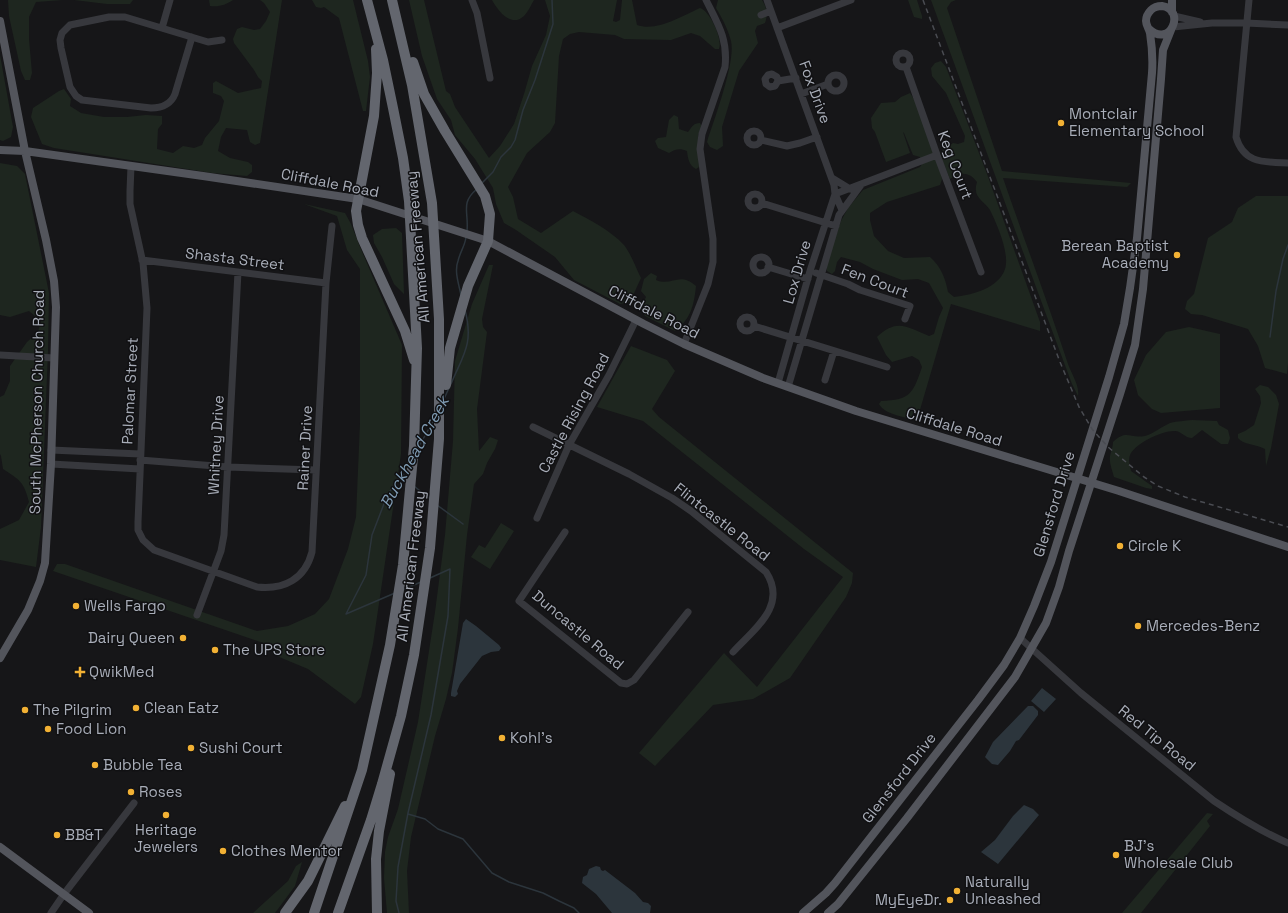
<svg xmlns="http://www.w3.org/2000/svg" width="1288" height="913" font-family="'Space Grotesk',sans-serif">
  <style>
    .green { fill: #1e261f }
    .water { fill: #2c353c }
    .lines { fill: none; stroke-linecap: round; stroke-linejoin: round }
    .stream { stroke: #2c353c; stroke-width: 1.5 }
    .minor { stroke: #37383d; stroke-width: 7 }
    .major { stroke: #53555c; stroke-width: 8 }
    .highway { stroke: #63666e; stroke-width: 10 }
    .rail { stroke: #4a4c52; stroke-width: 1.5; stroke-dasharray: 5 4; stroke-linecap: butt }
    .poi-dot { fill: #f2b134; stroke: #111113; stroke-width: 1.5 }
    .labels { text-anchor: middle; stroke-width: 3; stroke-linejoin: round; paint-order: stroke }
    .street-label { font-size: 15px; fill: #a8adb8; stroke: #111113 }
    .poi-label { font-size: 15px; fill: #a8adb8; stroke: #111113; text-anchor: start }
    .water-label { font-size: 16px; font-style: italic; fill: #7f9bb3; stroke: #111113 }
  </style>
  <rect width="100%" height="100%" fill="#161618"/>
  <path class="green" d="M8 0H63L36 2 29 17V39L32 73 30 80H25L21 71 9 16Z
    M74 0H133L130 4H107Z
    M209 0H233C225 5 220 7 210 6Z
    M260 0H282L260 143 255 145 250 142 247 130 226 128 221 137 218 151 230 158 248 162 252 165V172L247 176 212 173 54 148 42 144 31 117 33 108 59 91 64 89 71 99 70 106 81 113 104 117H127L146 115 162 116V124L158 129 157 149 173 153 183 146 194 148 202 145 205 138 219 121 224 101 221 96 213 93V83L216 81 238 93 261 88 262 81 258 77 254 70 234 43 233 39 237 29 242 27 254 30 260 29 266 21 270 12 264 3Z
    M312 0H353L368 61 370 77 366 111H363L339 18 324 7 321 8 316 7Z
    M409 0H424L446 91 450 94 455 107 489 158 500 146 514 124 524 94 532 66 546 35 550 16 545 0H617L613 21 616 22 620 20 622 0H632L637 25C657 32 682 16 700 8 710 11 723 39 719 49H715L700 36 691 33 671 40 624 39 615 35 579 32 570 34 563 39 559 56 555 123 550 132 527 153 508 187 513 197 518 219 541 233 573 211C590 220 610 230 624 245 631 254 636 268 641 278L630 302 620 304 574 280 555 257 516 230 504 223 496 204 493 188 475 159 455 135 451 120 437 99 422 56Z
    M492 0H534C531 5 528 12 524 16 511 28 498 11 492 0Z
    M718 0H762C767 8 768 14 765 23L757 26 755 31 758 43 739 71 722 127 723 146 717 150 710 147 707 142C714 120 736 62 731 41 728 29 722 18 716 8Z
    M908 0H917L922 16V19L914 17Z
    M931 0H956L951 2 947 8 1002 171 1131 183 1127 187 1003 178C1024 239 1047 300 1067 361 1070 372 1080 385 1078 396L1072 384C1024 256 978 128 931 0Z
    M0 55 13 127 11 137 3 141 0 140Z
    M941 61 946 67 987 174 1040 322V331L951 304 917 420C905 417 885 415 879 404L881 401C911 400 913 393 922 367L919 360 912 356 892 362 886 355 877 337C897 318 907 327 929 336L934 334 939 317 943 308 929 283 918 279 902 280 873 269 860 262 841 257 837 262 835 271 832 274 827 271 826 264 841 221 848 208 863 190 920 167 922 164 920 157 913 155 904 133 903 132 910 153 886 162 875 132 872 128 871 118 881 103 895 102 901 97 910 93 916 102 940 170 942 179 940 185 887 202 870 213V220L874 236 888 251 904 258 930 257C941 267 945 277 948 292L954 297C972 295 999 288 1005 269 1010 254 997 224 990 210 984 200 972 198 977 182 970 172 960 171 950 179L939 153 953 143 958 144 964 142 965 136 946 93 932 76 931 68 935 63Z
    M674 115 678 117 679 129 688 132C692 127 693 123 700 123L702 127 698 135 699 167 696 169C689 165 688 159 687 151 680 148 675 149 669 153L658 148 655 141 658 138 666 137 669 120Z
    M0 163 17 166 25 174 49 293 48 351 41 527 36 567 0 560V529L19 520 29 502C24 482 20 480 3 469L1 456 0 454V397L4 395 10 381V366L27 342 38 332 41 321 29 311 10 317 0 315Z
    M1256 196H1288V363L1287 374 1265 368 1258 346 1248 329 1202 315 1191 314 1185 309 1187 301 1194 294 1208 238 1232 222 1238 208Z
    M304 204 345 213 351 224 360 247 402 345 401 454 373 644 361 697 355 704 308 669 272 654V646L53 571 57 564H65L257 631 288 626 315 614 329 599 348 549 356 517 360 423V269L347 250 337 216Z
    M396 228 402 233 404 294 394 284 382 257 374 243 373 235 382 229Z
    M489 265H493L482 319 483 327 487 332 477 409 479 451 490 437 498 440 495 449 487 463 483 474 474 484 467 535 458 628 452 673 446 699 435 736 411 837 407 871 409 913H387L384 878 385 852 388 837 398 809 418 722 435 612 445 535 453 441 455 361 472 304Z
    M651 273 657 276 656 280C672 287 679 271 696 286 694 305 691 319 675 331L645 316 641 309 643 303 646 297 641 291 644 279Z
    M1189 327 1220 334V408L1161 413 1152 409 1138 395 1134 380 1146 355 1166 332Z
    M631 346 667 360 675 371 652 409 659 417 853 573 852 583 846 597 790 678 753 699 713 705 655 766 639 753 724 653 757 687 843 577 804 549 643 421 597 407Z
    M1260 385 1268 387 1276 395 1279 404 1271 448 1266 466 1265 449C1257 444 1243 445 1238 438V434L1245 431 1254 425 1261 403 1260 396 1255 389Z
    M1192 420 1217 421 1219 425 1228 430 1230 438 1228 444H1221L1202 430 1192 438C1185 438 1181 431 1175 431 1163 430 1134 444 1130 455 1128 460 1130 466 1131 471L1152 486V489L1146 488 1114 477C1112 470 1109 463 1110 456 1111 451 1113 447 1113 442 1127 429 1129 439 1145 436 1153 434 1161 427 1170 423 1177 421 1185 421 1192 420Z
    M501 523 514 531 490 569 471 557 479 545 485 548Z
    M1207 813 1213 814 1207 821 1210 826 1141 913H1122Z
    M302 862 295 886 275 913H253L288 881 296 866Z"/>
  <path class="water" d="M466 619 476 626 499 645 501 648 499 651 491 652 482 656 460 684 457 691 458 694 455 697 451 696V693L463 623Z
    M1042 688 1056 699 1044 712 1031 701Z
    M1028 706H1033L1038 711V715L1019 740 1016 741 1010 751 998 765 992 764 985 757 993 742Z
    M1024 805 1033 809 1039 815 998 864 981 852 995 840 1013 816Z
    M596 866 600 867 601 870 603 871 605 870 635 893 643 902 648 903 651 906 650 913H612L596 894 582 883 583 877 587 875 589 869Z"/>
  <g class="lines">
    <path class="stream" d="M482 183 493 172 501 157 511 147 515 140 523 110 535 80 553 24 552 0
      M467 231C469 212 460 203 477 189
      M461 295C459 285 454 271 458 261 460 252 465 246 466 237
      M1270 337 1276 291 1283 259 1288 245
      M451 384C463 355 474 344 465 310
      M443 401 449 388
      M418 448 435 418
      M402 473 407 479
      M414 486 430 499
      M437 505 463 524
      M402 590 421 582
      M395 593 346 614 366 575 372 535 387 496 408 463
      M408 814 425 819 438 829 463 839 492 873 509 882 543 893 559 901 574 908 579 913
      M399 913 396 901 398 867 408 813 431 715 448 616 450 569 430 578"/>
    <path class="minor" d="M472 0 477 13 490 78
      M767 0 834 185 835 194 842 210
      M1249 0 1236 137C1244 164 1264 162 1288 163
      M761 15 771 11
      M1174 16 1200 22
      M1173 27 1212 23H1246L1288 25
      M162 28 170 0
      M777 28 851 0
      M192 37 175 94C171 104 162 108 151 108L82 100 76 96 70 87 61 48 60 40 62 33 70 25 109 17H125L208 42 222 40
      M896 60a7 7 0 1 1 14 0a7 7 0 1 1-14 0Z
      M906 67 937 155 981 272
      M828 83a8 8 0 1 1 16 0a8 8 0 1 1-16 0Z
      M778 81 777 77 772 74 768 75 765 79 766 84 770 87 775 86 778 81 796 78
      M801 94 828 84
      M747 138a7 7 0 1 1 14 0a7 7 0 1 1-14 0Z
      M761 140 787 146 800 143 817 137
      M131 166 130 191V204L143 263 147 308 138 522V530L143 540 154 550 257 587C284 590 305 579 312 552L326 283 332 226
      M832 178 850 189
      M748 201a7 7 0 1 1 14 0a7 7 0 1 1-14 0Z
      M835 194 937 155
      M762 203 836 226
      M753 265a8 8 0 1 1 16 0a8 8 0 1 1-16 0Z
      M142 260 326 283
      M768 267 808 279
      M816 273 848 284 860 290 910 306 905 319
      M740 324a7 7 0 1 1 14 0a7 7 0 1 1-14 0Z
      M754 326 887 367
      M684 344 708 284 713 262V239L700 149 702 134 725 67C728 39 718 24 706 0
      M0 355 54 358
      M825 380 834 351
      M778 383 810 271 835 194
      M788 387 839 215 861 185
      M533 427 629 474 672 498 691 511 766 572C788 606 754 629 733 652
      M51 450 140 454
      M140 460 228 467 316 470
      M51 464 140 469
      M537 518 569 445 609 375 636 320
      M565 532 519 601 621 683 627 684 634 680 688 612
      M197 615 221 551 224 535 238 272
      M1020 638 1081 693 1214 801C1238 817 1262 832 1288 843
      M51 913 64 894 134 803"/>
    <path class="major" d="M1172 0V12
      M0 21 25 151 46 240 54 281 56 307 51 464 45 563 40 581 28 610 0 658
      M0 150 25 151 203 176 358 199 488 241 644 324 684 344 763 378 856 411 1119 491 1288 547
      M0 847 89 913
      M803 913 826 893 835 883 978 700 1004 665 1020 638 1034 606 1051 562 1109 377 1124 324 1130 288 1137 238 1152 73C1153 59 1152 46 1150 33 1149 29 1146 25 1146 21 1146 17 1148 13 1151 10 1154 7 1158 6 1162 6 1186 9 1171 49 1149 29
      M828 913 838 904 907 818 1015 677 1046 623 1059 587 1069 551 1120 394 1135 345 1143 289 1161 79 1163 50 1171 30"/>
    <path class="highway" d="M376 49 377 73 374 116 356 211 358 225 362 238 405 331 414 360
      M413 62 424 94 445 131 485 196 490 214 488 241 468 286 450 348 446 385
      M285 913 308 881 345 806
      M314 913 362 770 390 645 403 565 414 446 417 348 409 201 403 158 393 108 383 60 367 0
      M338 913 371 820 382 784 401 716 414 655 430 548 439 439V319L432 203 412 85 392 0
      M377 913 376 859 379 831 390 774"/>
    <path class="rail" d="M923 0 1060 362 1079 407 1092 429 1108 447 1144 477 1158 486 1185 497 1288 527"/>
  </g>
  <g class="poi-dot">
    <circle cx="1061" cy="123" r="4"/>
    <circle cx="1177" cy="255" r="4"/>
    <circle cx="1120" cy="546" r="4"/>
    <circle cx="76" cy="606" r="4"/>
    <circle cx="1138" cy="626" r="4"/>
    <circle cx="183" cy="638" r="4"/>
    <circle cx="215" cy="650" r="4"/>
    <path d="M78 666h4v4h4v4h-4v4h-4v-4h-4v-4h4z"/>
    <circle cx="136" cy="708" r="4"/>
    <circle cx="25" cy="710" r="4"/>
    <circle cx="48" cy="729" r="4"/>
    <circle cx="502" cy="738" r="4"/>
    <circle cx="191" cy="748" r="4"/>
    <circle cx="95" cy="765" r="4"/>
    <circle cx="131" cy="792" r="4"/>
    <circle cx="166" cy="815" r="4"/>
    <circle cx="57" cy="835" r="4"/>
    <circle cx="223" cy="851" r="4"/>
    <circle cx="1116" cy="855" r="4"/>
    <circle cx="957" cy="891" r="4"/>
    <circle cx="950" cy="900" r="4"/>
  </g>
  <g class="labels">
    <g class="street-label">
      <text transform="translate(815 92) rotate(70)" y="5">Fox Drive</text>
      <text transform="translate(955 165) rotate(69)" y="5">Keg Court</text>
      <text transform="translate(330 183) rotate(11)" y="5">Cliffdale Road</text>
      <text transform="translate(418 247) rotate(-95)" y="5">All American Freeway</text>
      <text transform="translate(235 259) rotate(7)" y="5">Shasta Street</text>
      <text transform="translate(797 272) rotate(-74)" y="5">Lox Drive</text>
      <text transform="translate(875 281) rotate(21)" y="5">Fen Court</text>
      <text transform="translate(654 312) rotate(27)" y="5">Cliffdale Road</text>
      <text transform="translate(130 391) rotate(-87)" y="5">Palomar Street</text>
      <text transform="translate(37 402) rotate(-89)" y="5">South McPherson Church Road</text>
      <text transform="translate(574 413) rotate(-62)" y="5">Castle Rising Road</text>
      <text transform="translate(954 427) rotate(17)" y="5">Cliffdale Road</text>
      <text transform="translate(216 445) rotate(-87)" y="5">Whitney Drive</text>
      <text transform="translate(305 448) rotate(-87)" y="5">Rainer Drive</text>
      <text transform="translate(1054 504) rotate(-73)" y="5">Glensford Drive</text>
      <text transform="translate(722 522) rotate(38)" y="5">Flintcastle Road</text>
      <text transform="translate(411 566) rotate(-83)" y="5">All American Freeway</text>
      <text transform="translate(578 630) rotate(40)" y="5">Duncastle Road</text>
      <text transform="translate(1157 738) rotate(39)" y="5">Red Tip Road</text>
      <text transform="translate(899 778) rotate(-52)" y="5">Glensford Drive</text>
    </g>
    <g class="poi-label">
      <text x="1069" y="119">Montclair<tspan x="1069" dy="17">Elementary School</tspan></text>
      <text x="1169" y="251" text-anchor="end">Berean Baptist<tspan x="1169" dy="17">Academy</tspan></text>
      <text x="1128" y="551">Circle K</text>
      <text x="84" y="611">Wells Fargo</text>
      <text x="1146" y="631">Mercedes-Benz</text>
      <text x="175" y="643" text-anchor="end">Dairy Queen</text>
      <text x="223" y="655">The UPS Store</text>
      <text x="89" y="677">QwikMed</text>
      <text x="144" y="713">Clean Eatz</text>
      <text x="33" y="715">The Pilgrim</text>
      <text x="56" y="734">Food Lion</text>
      <text x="510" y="743">Kohl's</text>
      <text x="199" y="753">Sushi Court</text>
      <text x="103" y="770">Bubble Tea</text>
      <text x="139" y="797">Roses</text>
      <text x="166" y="835" text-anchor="middle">Heritage<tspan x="166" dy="17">Jewelers</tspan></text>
      <text x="65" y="840">BB&amp;T</text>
      <text x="1124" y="851">BJ's<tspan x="1124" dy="17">Wholesale Club</tspan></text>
      <text x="231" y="856">Clothes Mentor</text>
      <text x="965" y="887">Naturally<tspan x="965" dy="17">Unleashed</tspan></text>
      <text x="942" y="905" text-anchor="end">MyEyeDr.</text>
    </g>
    <g class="water-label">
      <text transform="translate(414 452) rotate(-61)" y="6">Buckhead Creek</text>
    </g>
  </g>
</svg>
